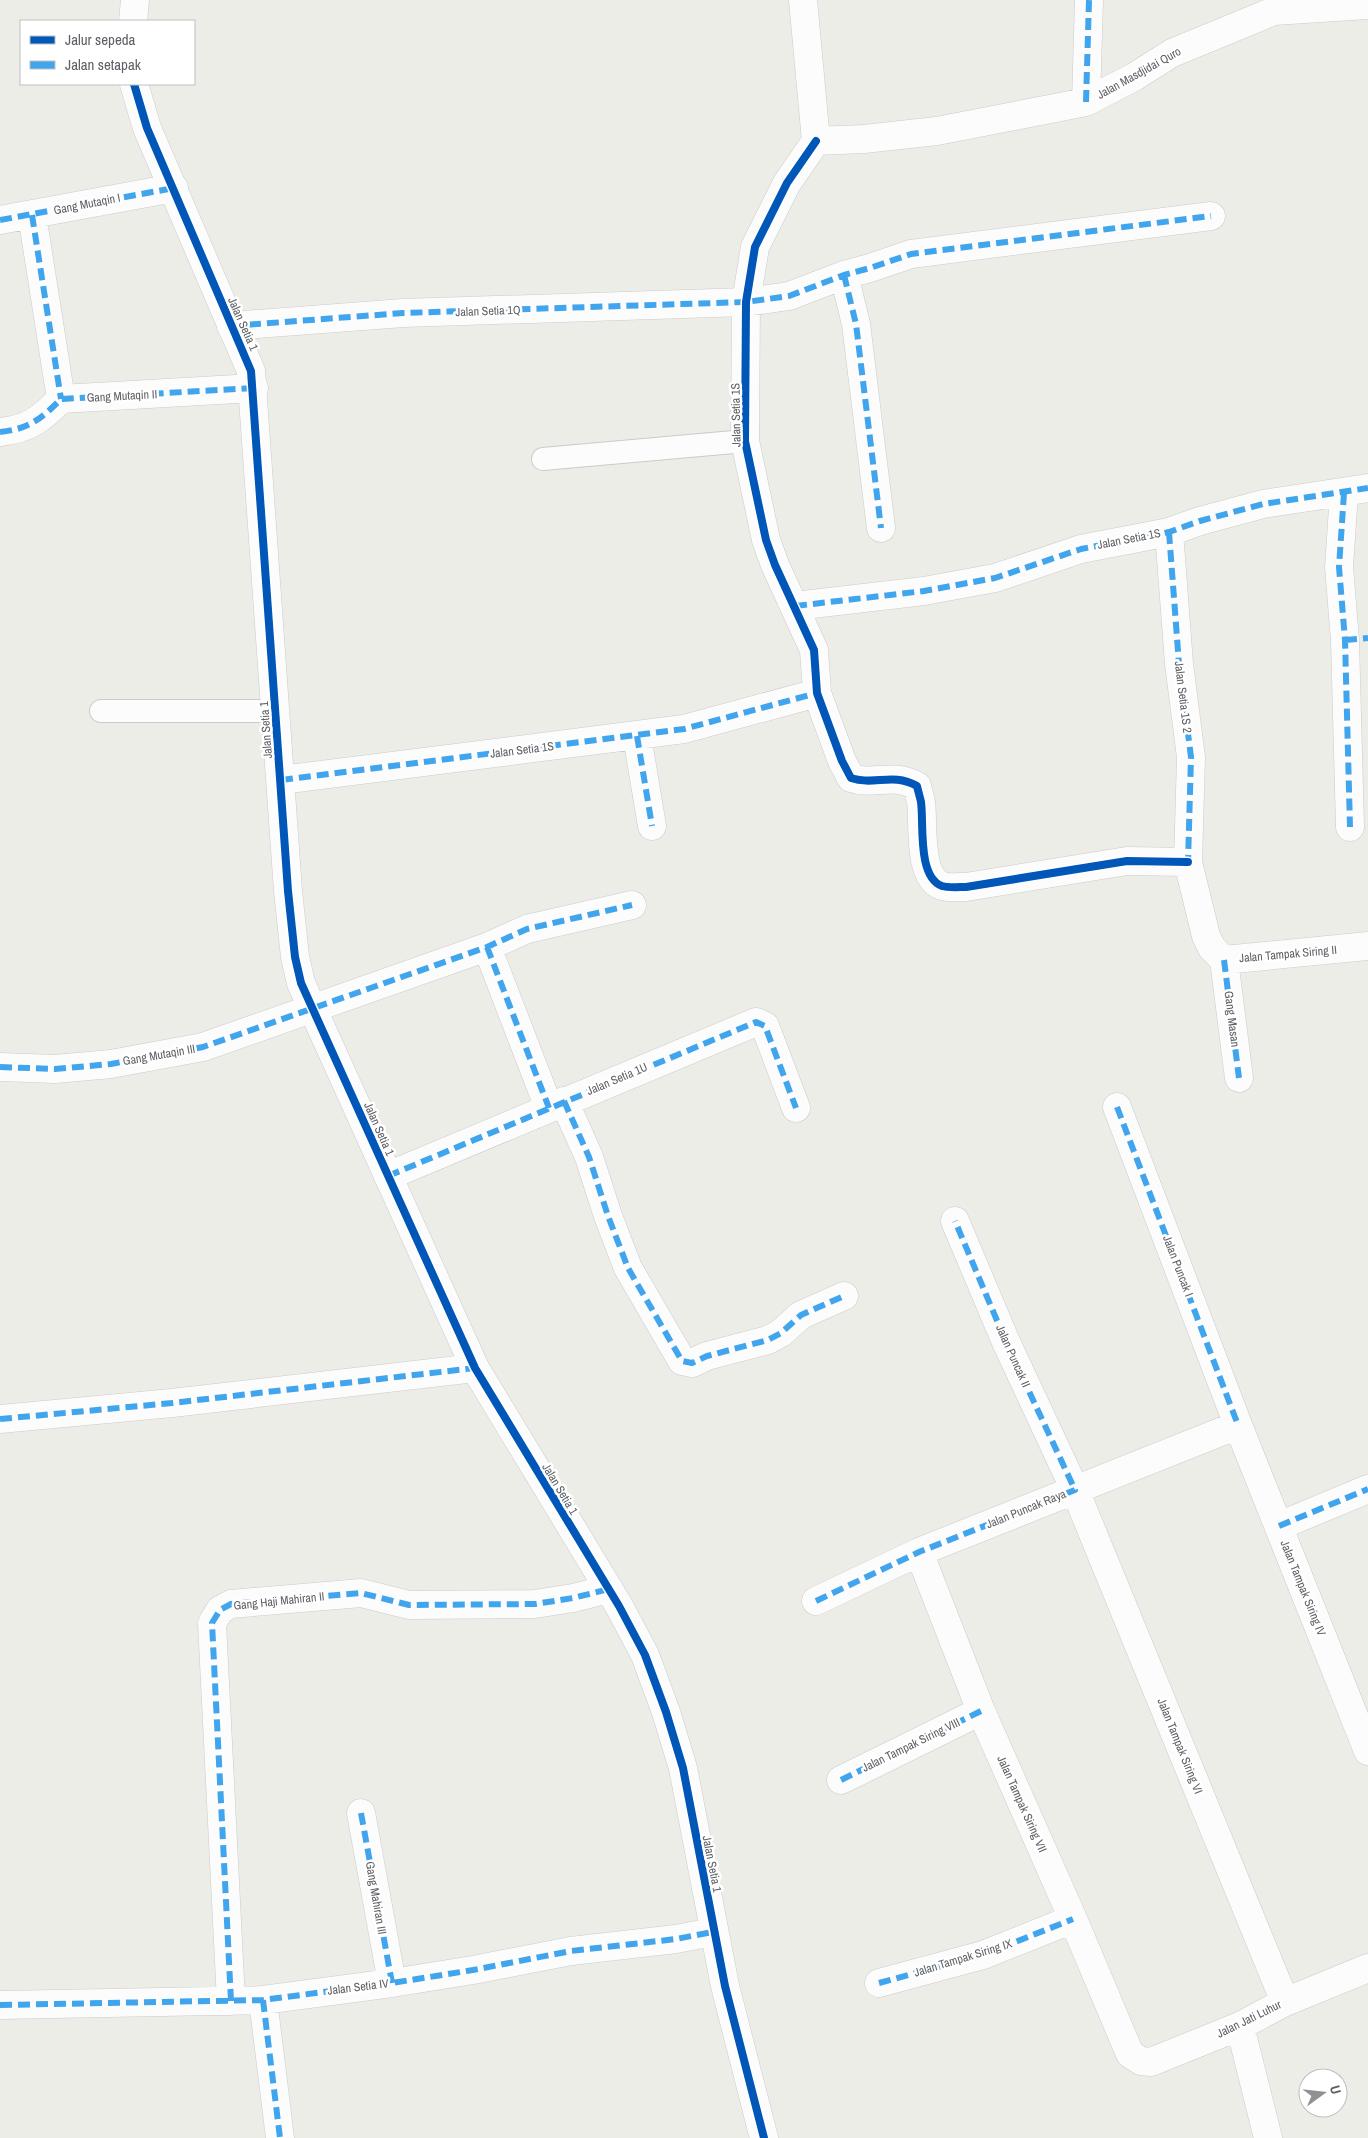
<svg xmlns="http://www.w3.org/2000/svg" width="1368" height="2138" font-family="'Archivo Narrow',sans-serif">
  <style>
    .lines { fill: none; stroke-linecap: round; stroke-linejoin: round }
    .service-casing { stroke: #cacbca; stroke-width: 24 }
    .minor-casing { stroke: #cacbca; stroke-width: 29 }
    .tertiary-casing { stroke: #cacbca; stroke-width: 29 }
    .service { stroke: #fcfcfc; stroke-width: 22 }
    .minor { stroke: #fcfcfc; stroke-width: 28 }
    .tertiary { stroke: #fcfcfc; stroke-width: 28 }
    .quiet { stroke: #41a5ee; stroke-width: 6; stroke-dasharray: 12 6; stroke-linecap: butt }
    .cycleway-casing { stroke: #fff; stroke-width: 11 }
    .cycleway { stroke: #0057b8; stroke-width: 8 }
    .labels { text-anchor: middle; stroke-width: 5; stroke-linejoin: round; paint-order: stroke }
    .street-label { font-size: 12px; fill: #5e6065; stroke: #fff }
  </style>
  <rect width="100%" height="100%" fill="#edede8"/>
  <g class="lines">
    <g class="service-casing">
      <path id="service" d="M543 459 745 441
        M101 711H276"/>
    </g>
    <g class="minor-casing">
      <path id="minor" d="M803 0 816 141
        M1086 102 1089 0
        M816 141 787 183 755 247 746 302 745 441 766 540 775 565 814 650 817 693 842 761 851 778C875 786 892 772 917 786 918 791 920 797 921 802 924 822 917 877 942 886 948 888 959 887 966 887L1127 861 1188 862
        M816 141 864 139 937 131 1086 102 1134 77 1172 53 1274 11 1368 5
        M32 215 61 399
        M0 220 174 188
        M844 275 856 324 881 528
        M231 326 403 313 746 302 789 296 844 275 870 268 911 254 1211 216
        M0 432C29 429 41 419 61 399L254 388
        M1344 493 1339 567 1345 640 1350 827
        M1169 532 1179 664 1191 757 1188 862 1206 936 1212 948 1224 960 1368 946
        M795 606 924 591 995 578 1081 549 1169 532 1200 521 1263 504 1368 488
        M637 736 652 826
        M281 780 684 729 817 693
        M487 947 549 1108
        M1224 960 1239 1078
        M0 1067 55 1069 111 1064 203 1047 487 947 527 929 632 905
        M564 1101 589 1157 608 1216 628 1268 682 1361 692 1363 707 1356 768 1340 781 1333 801 1315 844 1296
        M1117 1107 1238 1425 1368 1751
        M388 1176 756 1022 765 1026 796 1108
        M955 1221 1006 1342 1075 1490 1285 2002
        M0 1419 172 1403 475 1368
        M1279 1526 1368 1489
        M919 1552 981 1711 1073 1919 1130 2054 1141 2061 1151 2062 1240 2026 1285 2002 1368 1968
        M816 1601 919 1552 1238 1425
        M841 1780 981 1711
        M361 1813 392 1983
        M879 1983 983 1955 1073 1919
        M263 2000 280 2138
        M231 2001 212 1623 220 1610 231 1604 361 1593 409 1605 535 1604 573 1598 609 1589
        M0 2005 263 2000 392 1983 473 1970 571 1951 676 1939 713 1932
        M1240 2026 1268 2138"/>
    </g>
    <g class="tertiary-casing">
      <path id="tertiary" d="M133 21 135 0
        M134 84 147 128 251 371 288 891 295 957 301 983 475 1368 619 1606 645 1655 666 1712 683 1768 725 1986 764 2138"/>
    </g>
    <use href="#service" class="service"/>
    <use href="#minor" class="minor"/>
    <use href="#tertiary" class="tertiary"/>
    <path class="quiet" d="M1086 102 1089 0
      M32 215 61 399
      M0 220 174 188
      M844 275 856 324 881 528
      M231 326 403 313 746 302 789 296 844 275 870 268 911 254 1211 216
      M0 432C29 429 41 419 61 399L254 388
      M1344 493 1339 567 1345 640 1350 827
      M1169 532 1179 664 1191 757 1188 862
      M795 606 924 591 995 578 1081 549 1169 532 1200 521 1263 504 1368 488
      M1345 640 1368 638
      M637 736 652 826
      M281 780 684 729 817 693
      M487 947 549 1108
      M1224 960 1239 1078
      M0 1067 55 1069 111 1064 203 1047 487 947 527 929 632 905
      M564 1101 589 1157 608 1216 628 1268 682 1361 692 1363 707 1356 768 1340 781 1333 801 1315 844 1296
      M1117 1107 1238 1425
      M388 1176 756 1022 765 1026 796 1108
      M0 1419 172 1403 475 1368
      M1279 1526 1368 1489
      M816 1601 919 1552 1075 1490 1006 1342 955 1221
      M841 1780 981 1711
      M361 1813 392 1983
      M879 1983 983 1955 1073 1919
      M263 2000 280 2138
      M231 2001 212 1623 220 1610 231 1604 361 1593 409 1605 535 1604 573 1598 609 1589
      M0 2005 263 2000 392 1983 473 1970 571 1951 676 1939 713 1932"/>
    <g class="cycleway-casing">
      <path id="cycleway" d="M134 84 147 128 251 371 288 891 295 957 301 983 475 1368 619 1606 645 1655 666 1712 683 1768 725 1986 764 2138
        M816 141 787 183 755 247 746 302 745 441 766 540 775 565 814 650 817 693 842 761 851 778C875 786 892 772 917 786 918 791 920 797 921 802 924 822 917 877 942 886 948 888 959 887 966 887L1127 861 1188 862"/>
    </g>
    <use href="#cycleway" class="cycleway"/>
  </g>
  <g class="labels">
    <g class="street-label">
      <text transform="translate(1139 73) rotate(-29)" y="4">Jalan Masdjidai Quro</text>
      <text transform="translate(87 204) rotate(-11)" y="4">Gang Mutaqin I</text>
      <text transform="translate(488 311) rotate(-2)" y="4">Jalan Setia 1Q</text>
      <text transform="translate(243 324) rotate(66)" y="4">Jalan Setia 1</text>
      <text transform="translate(122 396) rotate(-3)" y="4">Gang Mutaqin II</text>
      <text transform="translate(736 415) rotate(-91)" y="4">Jalan Setia 1S</text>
      <text transform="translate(1129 539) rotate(-11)" y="4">Jalan Setia 1S</text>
      <text transform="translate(1183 697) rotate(83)" y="4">Jalan Setia 1S 2</text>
      <text transform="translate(266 730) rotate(-94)" y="4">Jalan Setia 1</text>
      <text transform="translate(522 750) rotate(-7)" y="4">Jalan Setia 1S</text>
      <text transform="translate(1288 954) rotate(-5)" y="4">Jalan Tampak Siring II</text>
      <text transform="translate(1232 1019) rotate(83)" y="4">Gang Masan</text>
      <text transform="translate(159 1055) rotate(-10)" y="4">Gang Mutaqin III</text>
      <text transform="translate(617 1079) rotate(-23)" y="4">Jalan Setia 1U</text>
      <text transform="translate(379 1129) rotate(66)" y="4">Jalan Setia 1</text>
      <text transform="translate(1178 1266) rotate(69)" y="4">Jalan Puncak I</text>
      <text transform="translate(1013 1356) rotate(66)" y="4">Jalan Puncak II</text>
      <text transform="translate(560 1489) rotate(59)" y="4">Jalan Setia 1</text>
      <text transform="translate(1026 1509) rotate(-22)" y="4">Jalan Puncak Raya</text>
      <text transform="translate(1303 1588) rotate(68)" y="4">Jalan Tampak Siring IV</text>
      <text transform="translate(279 1601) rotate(-6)" y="4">Gang Haji Mahiran II</text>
      <text transform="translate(911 1745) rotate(-26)" y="4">Jalan Tampak Siring VIII</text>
      <text transform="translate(1180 1746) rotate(68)" y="4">Jalan Tampak Siring VI</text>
      <text transform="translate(1022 1804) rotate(66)" y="4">Jalan Tampak Siring VII</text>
      <text transform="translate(712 1864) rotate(79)" y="4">Jalan Setia 1</text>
      <text transform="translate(376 1898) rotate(80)" y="4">Gang Mahiran III</text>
      <text transform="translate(963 1958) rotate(-17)" y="4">Jalan Tampak Siring IX</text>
      <text transform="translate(358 1987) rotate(-7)" y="4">Jalan Setia IV</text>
      <text transform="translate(1249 2019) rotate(-26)" y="4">Jalan Jati Luhur</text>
    </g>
  </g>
  <rect x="20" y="20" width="175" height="65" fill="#ffffff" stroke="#bfbfc1"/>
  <rect x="30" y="36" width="25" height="8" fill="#0057b8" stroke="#bfbfc1"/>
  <text x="65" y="45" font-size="15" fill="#5e6065">Jalur sepeda</text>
  <rect x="30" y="61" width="25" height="8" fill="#41a5ee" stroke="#bfbfc1"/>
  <text x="65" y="70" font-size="15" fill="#5e6065">Jalan setapak</text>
  <g transform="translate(1323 2093) rotate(75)"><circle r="24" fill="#ffffff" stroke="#bfbfc1"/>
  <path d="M0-4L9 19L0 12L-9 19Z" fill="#909193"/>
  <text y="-8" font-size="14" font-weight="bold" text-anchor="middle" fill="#5e6065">U</text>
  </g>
</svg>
